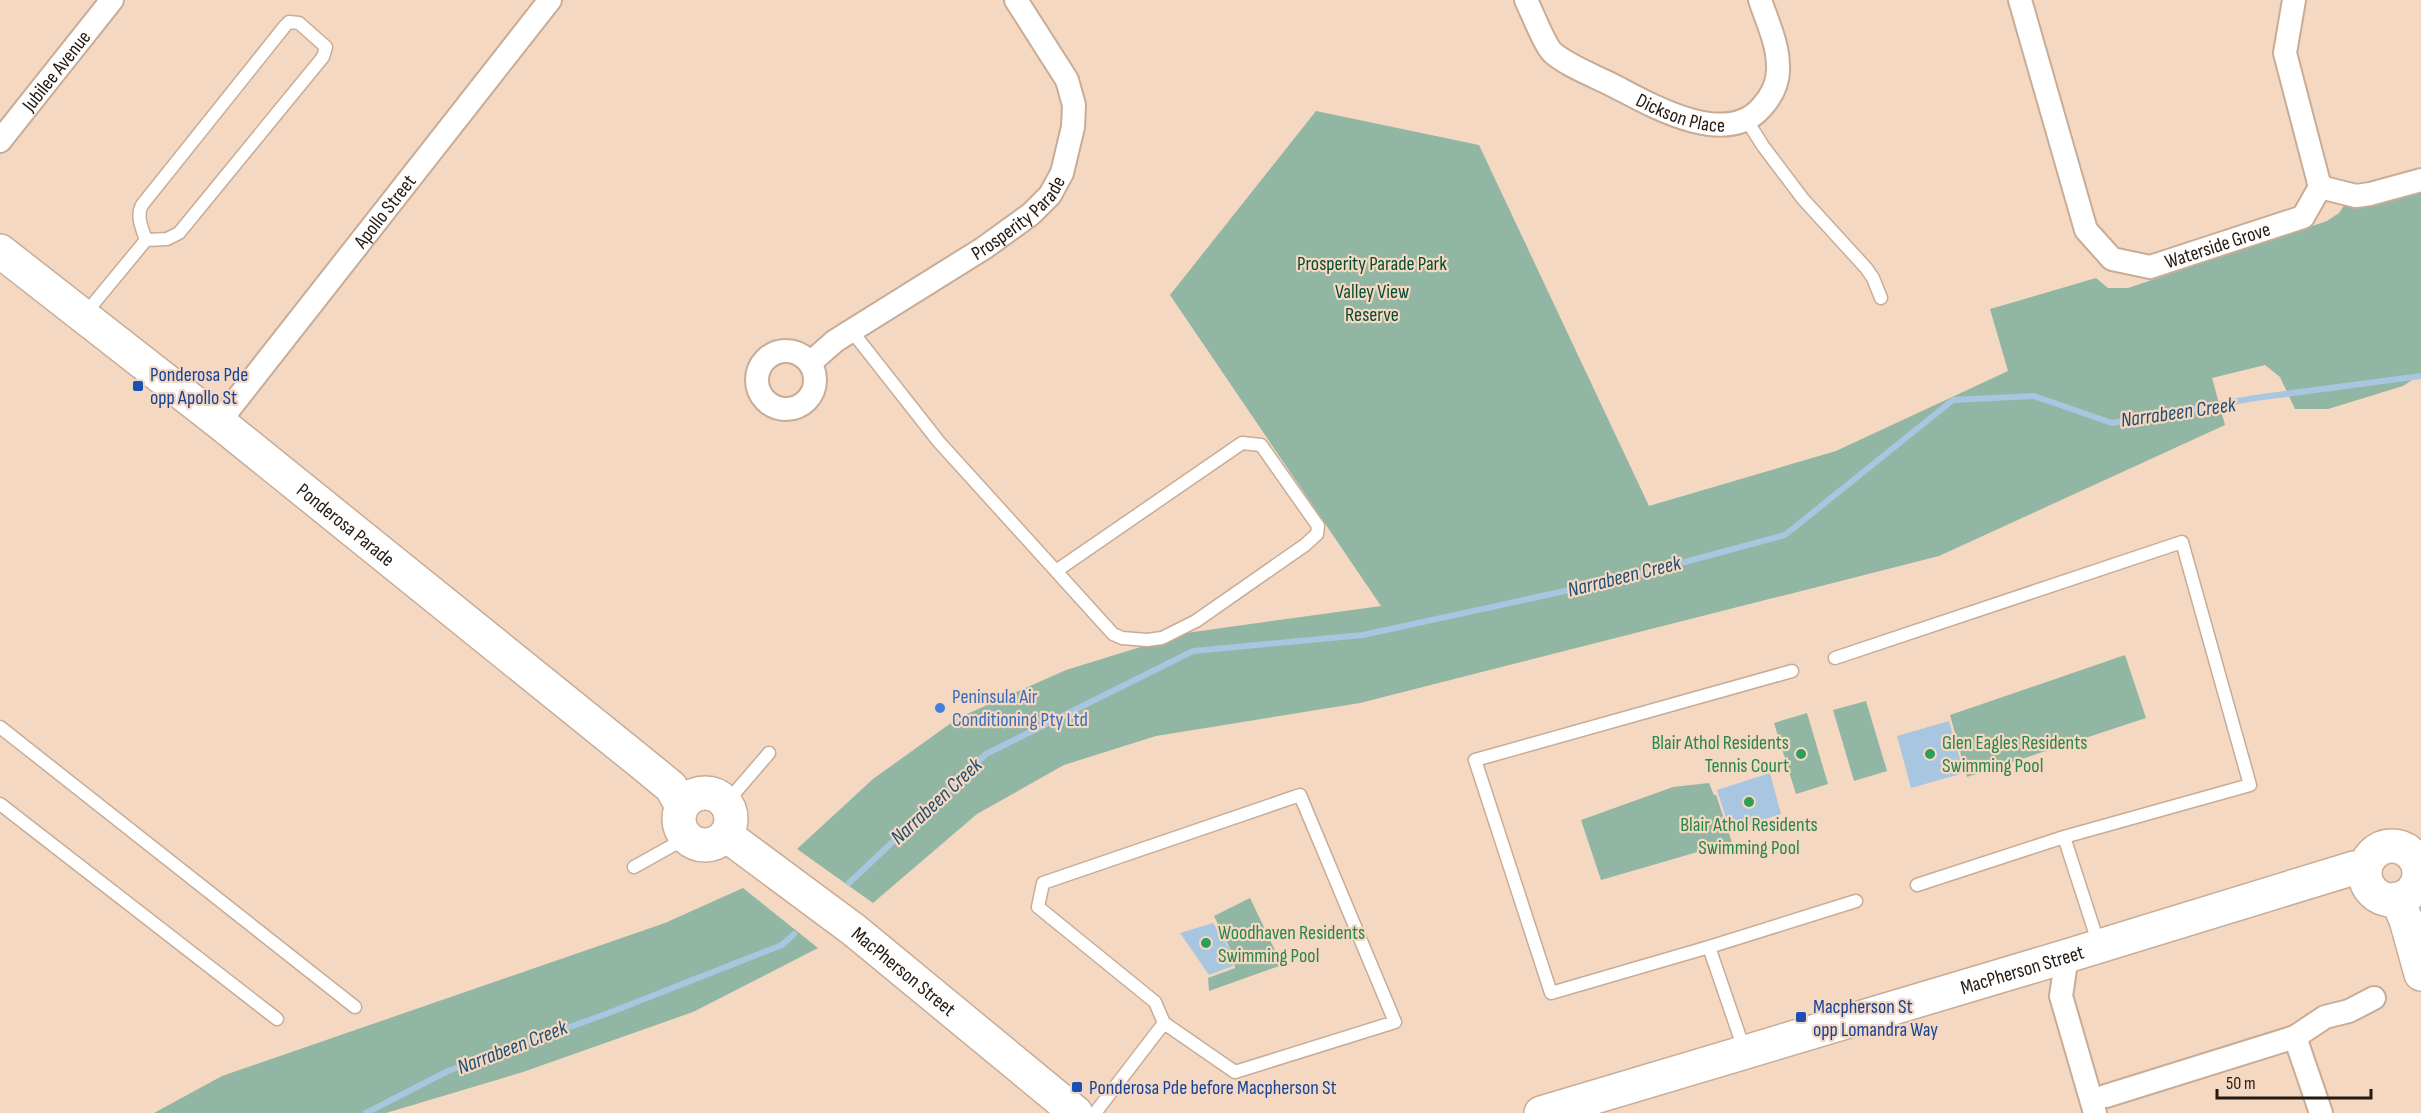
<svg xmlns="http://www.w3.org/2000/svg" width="2421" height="1113" font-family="'Sofia Sans Condensed',sans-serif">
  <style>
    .green { fill: #91b6a3 }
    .water { fill: #a8c6e0 }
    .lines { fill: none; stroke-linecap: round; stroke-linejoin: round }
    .stream { stroke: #a8c6e0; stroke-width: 6 }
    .lane-casing { stroke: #c8ac96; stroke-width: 15 }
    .street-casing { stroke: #c8ac96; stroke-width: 26 }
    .secondary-casing { stroke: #c8ac96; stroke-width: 36 }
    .lane { stroke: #fff; stroke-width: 12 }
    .street { stroke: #fff; stroke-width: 22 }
    .secondary { stroke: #fff; stroke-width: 33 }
    .transit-dot { fill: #1a4fb4; stroke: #f5d8c2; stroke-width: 2 }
    .shop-dot { fill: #3f7fe0; stroke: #f5d8c2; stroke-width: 2 }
    .leisure-dot { fill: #2e9e5b; stroke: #f5d8c2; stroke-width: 2 }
    .labels { text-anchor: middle; stroke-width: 4.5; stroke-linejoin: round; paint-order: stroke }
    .street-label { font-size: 20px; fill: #251a12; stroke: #f5d8c2 }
    .park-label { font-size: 20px; fill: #054d34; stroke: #f5d8c2 }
    .transit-label { font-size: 20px; fill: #164399; stroke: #f5d8c2; text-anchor: start }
    .shop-label { font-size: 20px; fill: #366cbe; stroke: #f5d8c2; text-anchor: start }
    .leisure-label { font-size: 20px; fill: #27864d; stroke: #f5d8c2; text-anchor: start }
    .water-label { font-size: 21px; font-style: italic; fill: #1f4f73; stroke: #f5d8c2 }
  </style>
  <rect width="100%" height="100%" fill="#f5d8c2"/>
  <path class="green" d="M1316 111 1479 145 1649 506 1836 451 2008 371 1990 309 2096 278 2108 288H2128L2327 221 2339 213 2345 204C2372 207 2396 199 2421 191V374L2403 386 2328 409H2295L2280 377 2265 365 2212 378 2225 425 1939 556 1360 703 1156 736 1064 765 977 814 873 903 797 849 873 779 958 718 1066 670 1186 633 1381 606 1170 295Z
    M2125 655 2146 718 1967 777 1950 715Z
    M1866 701 1887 771 1854 781 1833 710Z
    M1807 713 1828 784 1796 794 1774 723Z
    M1709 783 1714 795H1716L1732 842 1601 880 1581 820 1673 787Z
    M743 888 818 948 693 1012 523 1072 386 1113H154L222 1076 665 923Z
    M1250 898 1282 965 1209 991 1208 978 1235 968 1232 953 1214 916Z"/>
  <path class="water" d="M1949 721 1964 773 1911 788 1897 736Z
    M1770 773 1781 814 1730 831 1717 790Z
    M1213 923 1232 953 1233 966 1209 975 1180 933Z"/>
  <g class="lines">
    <path class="stream" d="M849 883 986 754 1193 651 1363 635 1629 577 1785 535 1953 400 2034 396 2112 423 2255 398 2421 376
      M366 1113 448 1071 606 1014 782 945 794 934"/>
    <g class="lane-casing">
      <path id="lane" d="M1746 119 1763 146 1803 199 1866 268 1873 278 1881 298
        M85 314 146 240C142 228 136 216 142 205L285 26 289 22 299 23 326 47 323 57 179 233 167 239 146 240
        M853 330 858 339 939 442 1056 571 1242 443 1261 445 1318 526 1317 534 1305 545 1196 621 1162 638 1147 640 1122 638 1113 634 1056 571
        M1835 658 2182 542 2250 785 2064 837 2099 945
        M0 727 355 1007
        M1300 795 1395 1022 1235 1072 1164 1023 1155 1002 1038 907 1043 883Z
        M726 803 769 753
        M0 804 277 1019
        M634 867 686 838
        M1917 885 2064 837
        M1709 947 1856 901
        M1745 1052 1709 947 1551 993 1475 760 1792 671
        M1095 1113 1164 1023"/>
    </g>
    <g class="street-casing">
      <g id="street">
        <path id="s1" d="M1526 0C1532 12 1545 46 1553 53 1571 68 1598 77 1618 88 1656 108 1726 147 1761 108 1772 96 1779 82 1778 66 1778 44 1767 21 1760 0"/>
        <path id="s2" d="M2020 0 2086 230 2112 259 2150 267 2303 217 2320 187 2285 53 2294 0"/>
        <path id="s3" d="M0 141 112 0"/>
        <path d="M2320 187 2356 196 2370 194 2421 180"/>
        <circle cx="786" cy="380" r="29"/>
        <path id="s4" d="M810 363 835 341 984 248 1031 214 1050 195 1062 173 1073 127 1074 105 1067 80 1016 0"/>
        <path id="s5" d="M219 422 550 0"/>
        <path d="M2067 956 2061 996 2095 1113"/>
        <path d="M2295 1037 2325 1017 2349 1011 2374 998"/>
        <path d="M2106 1096 2295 1037 2321 1113"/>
      </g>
    </g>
    <g class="secondary-casing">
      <g id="secondary">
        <path id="s6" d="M0 251 219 422 643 764 671 787 682 806"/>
        <circle cx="705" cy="819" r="26"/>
        <path id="s7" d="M726 835 854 930 1076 1113"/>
        <circle cx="2392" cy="873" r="27"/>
        <path d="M2397 899 2406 920 2421 974"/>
        <path id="s8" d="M1541 1113 2067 956 2354 868H2365"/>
      </g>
    </g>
    <use href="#lane" class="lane"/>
    <use href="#street" class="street"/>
    <use href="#secondary" class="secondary"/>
  </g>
  <g class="transit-dot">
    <rect x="132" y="380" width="12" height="12" rx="3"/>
    <rect x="1795" y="1011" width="12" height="12" rx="3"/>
    <rect x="1071" y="1081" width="12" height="12" rx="3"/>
  </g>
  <circle class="shop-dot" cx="940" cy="708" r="6"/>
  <g class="leisure-dot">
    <circle cx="1801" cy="754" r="6"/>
    <circle cx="1930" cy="754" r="6"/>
    <circle cx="1749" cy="802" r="6"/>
    <circle cx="1206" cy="943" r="6"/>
  </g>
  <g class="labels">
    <g class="street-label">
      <text dy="7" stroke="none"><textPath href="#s3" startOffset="90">Jubilee Avenue</textPath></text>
      <text dy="7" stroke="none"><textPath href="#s1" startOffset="202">Dickson Place</textPath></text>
      <text dy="7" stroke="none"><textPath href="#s5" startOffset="268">Apollo Street</textPath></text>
      <text dy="7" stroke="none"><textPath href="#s4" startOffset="255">Prosperity Parade</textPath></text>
      <text dy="7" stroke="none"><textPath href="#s2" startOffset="388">Waterside Grove</textPath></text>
      <text dy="7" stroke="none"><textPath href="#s6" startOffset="441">Ponderosa Parade</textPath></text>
      <text dy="7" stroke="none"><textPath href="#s8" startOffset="502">MacPherson Street</textPath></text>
      <text dy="7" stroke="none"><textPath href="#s7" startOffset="224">MacPherson Street</textPath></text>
    </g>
    <g class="park-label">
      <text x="1372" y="270">Prosperity Parade Park</text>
      <text x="1372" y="298">Valley View<tspan x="1372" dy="23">Reserve</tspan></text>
    </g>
    <g class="transit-label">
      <text x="150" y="381">Ponderosa Pde<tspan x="150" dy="23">opp Apollo St</tspan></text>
      <text x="1813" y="1013">Macpherson St<tspan x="1813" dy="23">opp Lomandra Way</tspan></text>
      <text x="1089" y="1094">Ponderosa Pde before Macpherson St</text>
    </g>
    <g class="shop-label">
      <text x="952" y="703">Peninsula Air<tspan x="952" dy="23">Conditioning Pty Ltd</tspan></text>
    </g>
    <g class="leisure-label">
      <text x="1789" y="749" text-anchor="end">Blair Athol Residents<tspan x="1789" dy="23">Tennis Court</tspan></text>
      <text x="1942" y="749">Glen Eagles Residents<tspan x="1942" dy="23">Swimming Pool</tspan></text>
      <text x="1749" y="831" text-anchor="middle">Blair Athol Residents<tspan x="1749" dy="23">Swimming Pool</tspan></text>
      <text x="1218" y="939">Woodhaven Residents<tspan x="1218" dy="23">Swimming Pool</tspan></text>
    </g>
    <g class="water-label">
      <text transform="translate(2178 412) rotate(-8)" y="7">Narrabeen Creek</text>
      <text transform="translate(1624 576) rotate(-14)" y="7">Narrabeen Creek</text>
      <text transform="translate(936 801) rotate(-43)" y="7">Narrabeen Creek</text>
      <text transform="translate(512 1047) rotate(-21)" y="7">Narrabeen Creek</text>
    </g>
  </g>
  <path d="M2217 1089v9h154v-9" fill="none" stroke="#251a12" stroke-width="3"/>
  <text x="2226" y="1089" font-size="18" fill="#251a12" stroke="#f5d8c2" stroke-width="4.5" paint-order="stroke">50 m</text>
</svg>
